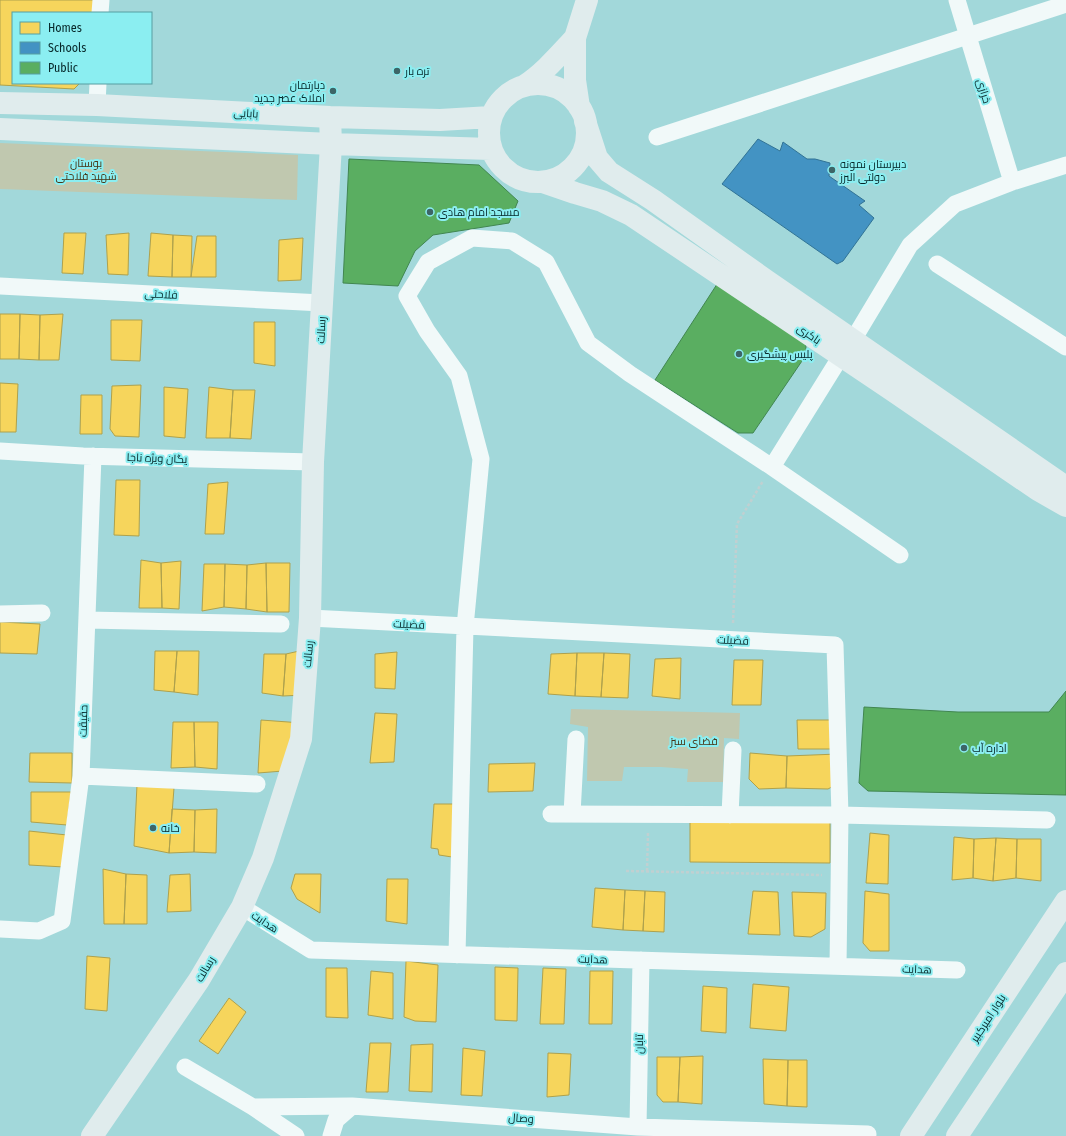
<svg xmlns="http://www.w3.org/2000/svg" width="1066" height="1136" font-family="'Fira Sans Condensed',Cairo,sans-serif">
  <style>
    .green { fill: #c0c8af }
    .homes { fill: #f6d55c; stroke: #aea14d }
    .schools { fill: #4393c3; stroke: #317395 }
    .public { fill: #5aae61; stroke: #418650 }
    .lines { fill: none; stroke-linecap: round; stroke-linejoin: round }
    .path { stroke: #c0d0d1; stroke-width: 2.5; stroke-dasharray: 3 2; stroke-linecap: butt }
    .street { stroke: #f1f9f9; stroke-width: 17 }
    .secondary { stroke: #e0eced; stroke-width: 22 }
    .poi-dot { fill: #3d6567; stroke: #8beef1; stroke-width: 1.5 }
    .labels { text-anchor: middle; stroke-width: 4; stroke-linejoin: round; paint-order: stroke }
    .poi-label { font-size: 11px; fill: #062729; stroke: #8beef1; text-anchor: start }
    .street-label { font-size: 11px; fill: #062729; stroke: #8beef1 }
    .park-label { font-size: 11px; fill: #483516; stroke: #8beef1 }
  </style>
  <rect width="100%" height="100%" fill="#a2d8da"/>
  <path class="green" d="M0 143 298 155 297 200 0 189Z
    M571 709 740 713 739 739 724 738 723 782H687L688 769 661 767H624L622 781H587L588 727 570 724Z"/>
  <path class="homes" d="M0 0H94V13H13V83H80L74 89 0 85Z
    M64 233H86L83 274 62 273Z
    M129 233 128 275 108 274 106 235Z
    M151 233 173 235 172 277 148 276Z
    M173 235 192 236 191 277H172Z
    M197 236H216V277H191Z
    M303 238 301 280 278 281 279 240Z
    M0 314H20L19 359H0Z
    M20 314 40 315 39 360 19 359Z
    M63 314 59 360H39L40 315Z
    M111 320H142L140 361 111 360Z
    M254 322H275V366L254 363Z
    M0 383 18 384 16 432H0Z
    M141 385 139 437 115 436 110 429 112 386Z
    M164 387 188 389 185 438 164 436Z
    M209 387 233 390 230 438H206Z
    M233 390H255L251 439 230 438Z
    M81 395H102V434H80Z
    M116 480H140L139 536 114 535Z
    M228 482 224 534H205L208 484Z
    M141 560 161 563 162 608H139Z
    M181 561 179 609 162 608 161 563Z
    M266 563H290L289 612H267Z
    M266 563 267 612 246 609 247 565Z
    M204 564H225L224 607 202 611Z
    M225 564 247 565 246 609 224 607Z
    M0 622 40 624 37 654 0 653Z
    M308 649 304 695 283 696 286 654Z
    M155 651H177L174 692 154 690Z
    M177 651H199L198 695 174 692Z
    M397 652 395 689 375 688V654Z
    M577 653H604L601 697 575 696Z
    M577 653 575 696 548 694 551 654Z
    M604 653 630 654 628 698 601 697Z
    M264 654H286L283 696 262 693Z
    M681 658 680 699 652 696 655 659Z
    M734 660H763L761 705H732Z
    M375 713 397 714 394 762 370 763Z
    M261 720 302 723 283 771 258 773Z
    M797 720H837L838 749H798Z
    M173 722H194L195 767 171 768Z
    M194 722H218L217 769 195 767Z
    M30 753H72V783L29 782Z
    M750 753 787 756 786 788 759 789 749 779Z
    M838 754 839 783 828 789 786 788 787 756Z
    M535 763 533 791 488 792 489 764Z
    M137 785 174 788 169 853 134 846Z
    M31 792H71L67 825 31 822Z
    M434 804H461L452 857 439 855 438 849 431 848Z
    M172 809 195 810 194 852 169 853Z
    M217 809 216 853 194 852 195 810Z
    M690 820 830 821V863L690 862Z
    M29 831 67 835 64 867 29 865Z
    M870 833 889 835 888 884 866 883Z
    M954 837 974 839 973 878 952 880Z
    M996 838 1017 839 1016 878 993 881Z
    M996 838 993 881 973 878 974 839Z
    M1017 839H1041V881L1016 878Z
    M103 869 126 874 124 924H104Z
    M126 874 147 875V924H124Z
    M190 874 191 911 167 912 170 875Z
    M295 874H321L320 913 297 899 291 888Z
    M387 879H408L407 924 386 921Z
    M595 888 625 890 623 930 592 927Z
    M625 890 645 891 643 931 623 930Z
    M645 891 665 892 664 932 643 931Z
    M753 891 778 892 780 935 748 934Z
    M865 891 889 894V951H870L863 943Z
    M792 892 826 893 825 929 811 937 794 936Z
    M87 956 110 958 107 1011 85 1009Z
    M406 961 438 965 436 1022 415 1021 404 1017Z
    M495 967 518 968 517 1021 495 1020Z
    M326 968H347L348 1018 326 1017Z
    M543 968 566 969 564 1024H540Z
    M371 971 393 973V1019L368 1015Z
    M590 971H613L612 1024H589Z
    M753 984 789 987 786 1031 750 1028Z
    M703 986 727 988 726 1033 701 1031Z
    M229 998 246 1012 218 1054 199 1041Z
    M370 1043H391L388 1092H366Z
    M433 1044 432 1092 409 1091 411 1045Z
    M463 1048 485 1051 482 1096 461 1095Z
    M548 1053 571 1054 569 1095 547 1097Z
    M703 1056 702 1104 678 1102 680 1057Z
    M657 1057H680L678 1102H663L657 1095Z
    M763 1059 788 1060 787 1106 764 1104Z
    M788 1060H807V1107L787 1106Z"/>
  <path class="schools" d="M758 139 780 151 783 142 807 159H815L830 163 829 176 865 201 859 205 874 218 843 261 837 264 722 184Z"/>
  <path class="public" d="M349 159 479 165 518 201 509 223 433 235 415 251 398 286 343 283Z
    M721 278 805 331 806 349 804 358 753 433H738L655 380Z
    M1066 691V795L868 791 859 783 864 707 958 712H1049Z"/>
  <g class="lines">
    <path class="path" d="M733 623 737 524 763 481
      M626 871 822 875
      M647 871 648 832"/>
    <path class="street" d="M957 0 1012 182
      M100 13 101 0
      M97 105 98 83
      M657 137 1066 4
      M937 264 1066 347
      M0 286 322 303
      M853 340 910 245 955 204 1012 182 1066 165
      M0 451 83 456 313 462
      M772 467 841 356
      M0 614 42 613
      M310 618 835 645 840 815 838 966
      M87 620 281 624
      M81 776 257 784
      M551 814 840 815 1047 820
      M572 814 576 739
      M730 815 733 750
      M242 907 311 950 957 970
      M0 929 39 931 62 921 81 776 93 456
      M457 955 465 627 481 459 459 376 427 331 407 296 428 262 472 238 512 241 546 262 588 343 630 374 772 467 900 555
      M185 1067 253 1107 352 1106 638 1127 868 1134
      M253 1107 296 1136
      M638 1127 641 960
      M331 1136 336 1120 352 1106"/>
    <path class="secondary" d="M489 133a49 49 0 1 1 98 0a49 49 0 1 1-98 0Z
      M524 86C544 73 559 55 575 38
      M0 103 97 105 330 117 440 120 491 117
      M579 107 575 80V38L587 0
      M585 121 597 158 609 172 653 200 767 281 1066 487
      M0 129 331 144 491 149
      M543 182 575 193 602 201 631 215 892 390 1038 490 1066 506
      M92 1136 199 980 242 907 263 858 301 739 310 618 313 462 331 144 330 117
      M911 1136 1066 901
      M957 1136 1066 973"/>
  </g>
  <g class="poi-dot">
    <circle cx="397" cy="71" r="4"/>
    <circle cx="333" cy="91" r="4"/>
    <circle cx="832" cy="170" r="4"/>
    <circle cx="430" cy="212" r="4"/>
    <circle cx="739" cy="354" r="4"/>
    <circle cx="964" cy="748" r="4"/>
    <circle cx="153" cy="828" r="4"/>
  </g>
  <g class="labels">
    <g class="poi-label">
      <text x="405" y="75">تره بار</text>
      <text x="325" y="89" text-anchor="end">دپارتمان<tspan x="325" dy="13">املاک عصر جدید</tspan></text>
      <text x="840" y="168">دبیرستان نمونه<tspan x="840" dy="13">دولتی البرز</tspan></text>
      <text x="438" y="216">مسجد امام هادی</text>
      <text x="747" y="358">پلیس پیشگیری</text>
      <text x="972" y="752">اداره آب</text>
      <text x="161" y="832">خانه</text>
    </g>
    <g class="street-label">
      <text transform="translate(984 91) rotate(73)" y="4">خرازی</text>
      <text transform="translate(246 113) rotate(3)" y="4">بابایی</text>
      <text transform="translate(161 294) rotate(3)" y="4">فلاحتی</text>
      <text transform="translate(321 330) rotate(-87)" y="4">رسالت</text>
      <text transform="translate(809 334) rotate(34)" y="4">باکری</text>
      <text transform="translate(157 458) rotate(2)" y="4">یگان ویژه ناجا</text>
      <text transform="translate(409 624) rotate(3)" y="4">فضیلت</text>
      <text transform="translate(733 640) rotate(3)" y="4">فضیلت</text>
      <text transform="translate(308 654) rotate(-85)" y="4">رسالت</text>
      <text transform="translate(83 721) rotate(-88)" y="4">حقیقت</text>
      <text transform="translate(265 922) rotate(33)" y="4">هدایت</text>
      <text transform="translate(593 959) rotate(2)" y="4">هدایت</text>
      <text transform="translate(205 969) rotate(-59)" y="4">رسالت</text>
      <text transform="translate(917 969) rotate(2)" y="4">هدایت</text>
      <text transform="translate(988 1018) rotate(-57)" y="4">بلوار امیرکبیر</text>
      <text transform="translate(639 1044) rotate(-89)" y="4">تابان</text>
      <text transform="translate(521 1118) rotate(4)" y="4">وصال</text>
    </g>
    <g class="park-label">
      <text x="86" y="167">بوستان<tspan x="86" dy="13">شهید فلاحتی</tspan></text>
      <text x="694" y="745">فضای سبز</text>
    </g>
  </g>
  <rect x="12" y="12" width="140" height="72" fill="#8beef1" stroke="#569ea1"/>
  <rect x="20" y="22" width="20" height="12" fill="#f6d55c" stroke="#569ea1"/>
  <text x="48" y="32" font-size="12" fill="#062729">Homes</text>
  <rect x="20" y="42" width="20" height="12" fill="#4393c3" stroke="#569ea1"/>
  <text x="48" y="52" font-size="12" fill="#062729">Schools</text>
  <rect x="20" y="62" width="20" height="12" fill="#5aae61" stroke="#569ea1"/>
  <text x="48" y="72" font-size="12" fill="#062729">Public</text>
</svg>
